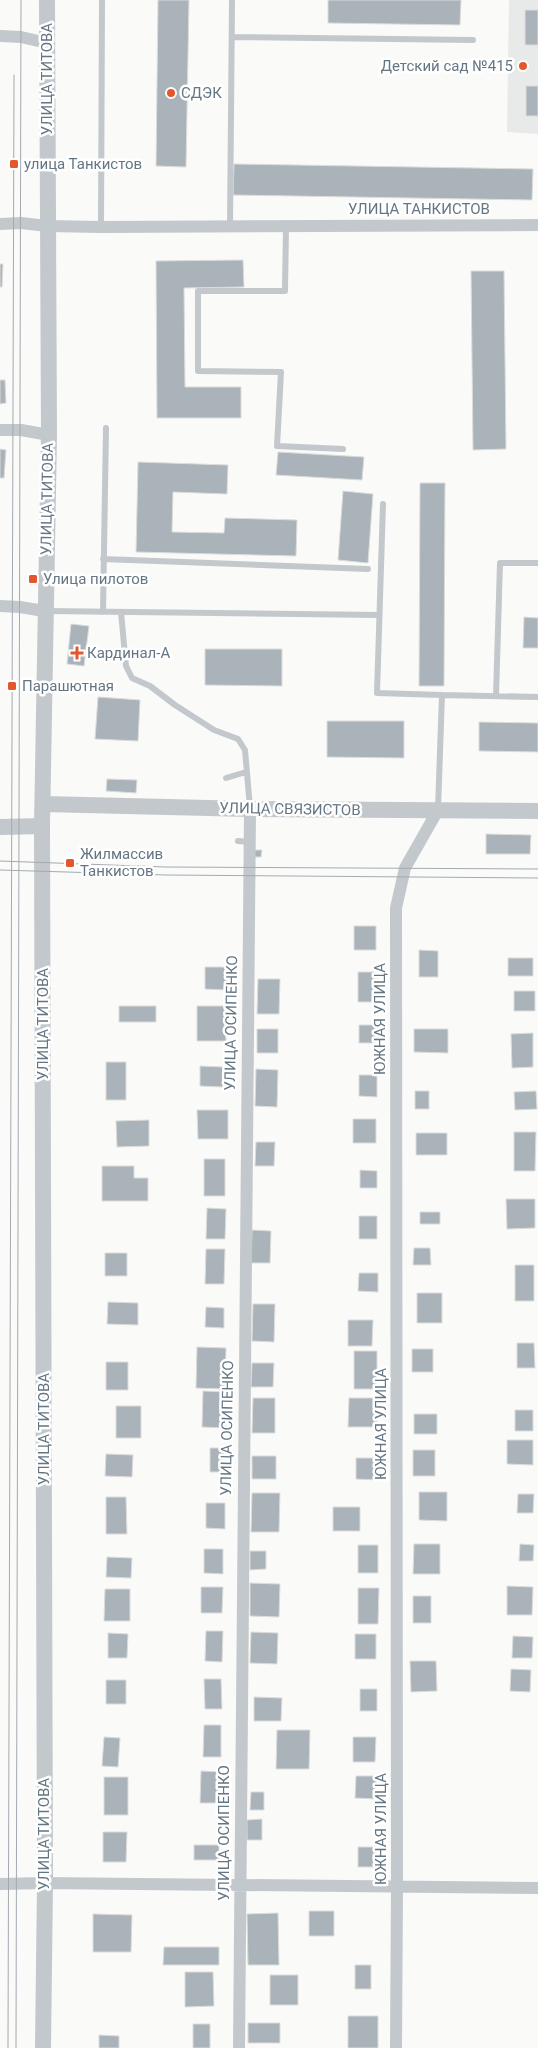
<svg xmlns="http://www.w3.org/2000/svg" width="538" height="2048" font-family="Roboto,sans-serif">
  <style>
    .built { fill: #e8e9e9 }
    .building { fill: #aab3b9; stroke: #dcdcda }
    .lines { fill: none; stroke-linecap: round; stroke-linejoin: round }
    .service { stroke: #c3c8cc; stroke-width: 6 }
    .minor { stroke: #c3c8cc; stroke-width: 12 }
    .tertiary { stroke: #c3c8cc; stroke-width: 16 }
    .tram { stroke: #a2aab0; stroke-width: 1 }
    .poi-dot { fill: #e4572e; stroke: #fff; stroke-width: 2 }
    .labels { text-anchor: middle; stroke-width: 5; stroke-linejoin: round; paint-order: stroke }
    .poi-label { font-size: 15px; fill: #657683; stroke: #fff; text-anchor: start }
    .street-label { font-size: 15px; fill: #657683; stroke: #fff }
  </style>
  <rect width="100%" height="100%" fill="#fafaf8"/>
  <path class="built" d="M509 0H538V134L507 132Z"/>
  <path class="building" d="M158 0H189L186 167 156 166Z
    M328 0H461L460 25 328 23Z
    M525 10H538V45H525Z
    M526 86H538V116H526Z
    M234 164 533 169 532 200 233 195Z
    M243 260 244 287 184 288 185 387H241V418H157L156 261Z
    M0 264H3L2 287H0Z
    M471 271H504L506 449 473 450Z
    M0 380H5L6 403 0 404Z
    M0 449 6 450 4 478H0Z
    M278 452 364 457 362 480 276 475Z
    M138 462 228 465 227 494 173 492 172 532 224 533 225 518 297 520 296 556 136 552Z
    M420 483H445L444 686H419Z
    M343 491 373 494 368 563 338 560Z
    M524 617 538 618V648H523Z
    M71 624 89 626 84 666 67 664Z
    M205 649H282V686L205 685Z
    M98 697 140 700 138 741 95 739Z
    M327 721H404V758L327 757Z
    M479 722 538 723V752L479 751Z
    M107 779 137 780 136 793 106 791Z
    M486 834 531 835 530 854H486Z
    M254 850H262L261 857H254Z
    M354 926H376V950H354Z
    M419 950 438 951V977H419Z
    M508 958H533V976H508Z
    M205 967H227V990L205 989Z
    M358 972H380L379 1002H358Z
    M258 979H280L279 1014H257Z
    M514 991H535V1011H514Z
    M119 1006H156V1022H119Z
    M197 1006H225L226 1041H197Z
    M359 1025H376V1043H359Z
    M257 1029H278V1053H257Z
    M414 1029H448V1053L414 1052Z
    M533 1033V1067L512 1068 511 1034Z
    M106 1062H126V1100H106Z
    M200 1066 223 1067V1087L200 1086Z
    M256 1069 278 1070 277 1107 255 1106Z
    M359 1075H377V1097L359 1096Z
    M415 1091H429V1109H415Z
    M536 1091 537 1109 515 1110 514 1092Z
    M197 1110H228V1139H198Z
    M353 1119H376V1143H353Z
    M149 1120V1146L117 1147 116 1121Z
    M514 1132H536L535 1171H514Z
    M416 1133H447V1155H416Z
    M256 1142H275L274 1166H255Z
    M204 1159H225V1196H204Z
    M102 1166H134V1178H148V1201H102Z
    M360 1170 377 1171V1188H360Z
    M506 1199H535V1228L507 1229Z
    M207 1208 226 1209 225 1239H206Z
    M420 1212H440V1224H420Z
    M359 1216H377V1239H359Z
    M252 1230 271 1231 270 1263H251Z
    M414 1248H430L431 1265H413Z
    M206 1249H225L224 1284H205Z
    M105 1253H127V1276H105Z
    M515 1265H534V1301H515Z
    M359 1273H378V1292L358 1291Z
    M417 1293H442V1323H417Z
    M108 1302 138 1303V1325L107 1324Z
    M253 1304H275L274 1342 252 1341Z
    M206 1307 224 1308V1328L205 1327Z
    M348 1320H373L372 1346H348Z
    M517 1343H534L535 1368H517Z
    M197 1347 226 1348 225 1389 196 1388Z
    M412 1349H433V1372H412Z
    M354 1351H377V1389H354Z
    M106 1362H128V1390H106Z
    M252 1363H274L273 1387H251Z
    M203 1391 227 1392 226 1428 202 1427Z
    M253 1398H275V1433H252Z
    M349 1398H377V1427H348Z
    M116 1406H141V1438H116Z
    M515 1410H533V1431H515Z
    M414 1414H437V1434H414Z
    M507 1440H533V1465L507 1464Z
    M210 1448H227V1472H210Z
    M413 1450H435V1476H413Z
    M106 1454 133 1455 132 1477 105 1476Z
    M252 1456H276V1479H252Z
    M356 1458H378L377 1480 356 1479Z
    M419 1492H447V1521L419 1520Z
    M252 1493H280L279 1532H251Z
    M518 1494H534L533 1513H517Z
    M106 1497H126L127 1534H106Z
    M206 1503H225V1529L206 1528Z
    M333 1507H360V1531H333Z
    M414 1544H440V1574H413Z
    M520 1544 534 1545 533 1561H519Z
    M358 1545H378V1573H358Z
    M204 1549H223V1574L204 1573Z
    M250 1551H266V1569L250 1570Z
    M107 1557 132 1558 131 1578 106 1577Z
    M250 1583 280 1584 279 1617 250 1616Z
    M507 1586 533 1587 532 1615H507Z
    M201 1587H223L222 1613H201Z
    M358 1588H379L378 1624H358Z
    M105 1589H130V1621H104Z
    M413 1596H431V1623H413Z
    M206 1631H223L222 1662 205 1661Z
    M251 1632 278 1633 277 1664 250 1663Z
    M108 1633 128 1634 127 1658H108Z
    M355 1634H376V1659H355Z
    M513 1636 533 1637 532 1658H512Z
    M410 1661H436L437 1691 411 1692Z
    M511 1669 531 1670 530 1692 510 1691Z
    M204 1679H221L222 1709H205Z
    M106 1680H126V1704H106Z
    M360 1689H377V1711H360Z
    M254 1697 282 1698 281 1721H254Z
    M204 1725H221V1757H203Z
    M277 1730H310L309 1769H276Z
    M104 1737 120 1738 118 1767 102 1766Z
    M353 1737H376L375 1762H353Z
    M201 1771 223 1772 222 1803H200Z
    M356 1776H377V1799L355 1798Z
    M104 1777H128V1815H104Z
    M251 1792H264V1810H250Z
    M262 1819V1840H247V1820Z
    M103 1832H127L126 1862H103Z
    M194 1845H219V1860H194Z
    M358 1847H376V1867H358Z
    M309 1911H334V1936H309Z
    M278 1913 279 1965H248L247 1914Z
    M93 1914 132 1915 131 1952H93Z
    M164 1947H219V1965H163Z
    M355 1965H371V1989H355Z
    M185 1972H213L214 2006 185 2007Z
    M270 1975H298V2005H270Z
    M348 2016H378V2048H348Z
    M248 2023H280V2043H248Z
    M193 2024H210V2048H193Z
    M99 2035 119 2036V2048H99Z"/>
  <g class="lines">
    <path class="service" d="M232 37 473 40
      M286 226 285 291H198V371L281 372 277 446 343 449
      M101 227 102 0
      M230 227 232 0
      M383 504 377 693 442 695
      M103 559 368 569
      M46 611 379 615
      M103 612 106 428
      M121 612 126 666 132 678 150 686 175 705 214 730 238 739 245 750 250 808
      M496 696 500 563H538
      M226 778 246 772
      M438 809 442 695 538 697
      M238 841 250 842"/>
    <path class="minor" d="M0 36 21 37 47 43
      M0 224 21 223 47 226 101 227 538 225
      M0 430H21L49 435
      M0 606 20 607 44 611
      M0 1884 45 1883 538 1888
      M239 2048 250 809
      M396 2048 397 1886 396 908 405 868 438 810"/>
    <path class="tertiary" d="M43 804 250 809 538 811
      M0 827 42 826
      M43 2048 45 1883 42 826 49 435 47 0"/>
    <path class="tram" d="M0 861 166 867 538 869
      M0 870 166 875 538 878
      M8 2048 14 75
      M16 2048 21 0"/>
  </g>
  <g class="poi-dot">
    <circle cx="523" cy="66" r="5"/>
    <circle cx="171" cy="93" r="5"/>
    <rect x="9" y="159" width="10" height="10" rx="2.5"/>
    <rect x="28" y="574" width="10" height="10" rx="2.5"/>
    <path d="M74.5 645.5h5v5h5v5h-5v5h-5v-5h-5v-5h5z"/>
    <rect x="7" y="681" width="10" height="10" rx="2.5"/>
    <rect x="65" y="858" width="10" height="10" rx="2.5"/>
  </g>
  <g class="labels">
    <g class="poi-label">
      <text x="513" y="71" text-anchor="end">Детский сад №415</text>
      <text x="181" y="98">СДЭК</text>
      <text x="24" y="169">улица Танкистов</text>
      <text x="43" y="584">Улица пилотов</text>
      <text x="87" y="658">Кардинал-А</text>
      <text x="22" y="691">Парашютная</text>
      <text x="80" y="859">Жилмассив<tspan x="80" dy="17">Танкистов</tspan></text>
    </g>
    <g class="street-label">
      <text transform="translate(47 79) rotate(-90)" y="5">УЛИЦА ТИТОВА</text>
      <text x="419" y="214">УЛИЦА ТАНКИСТОВ</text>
      <text transform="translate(47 499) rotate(-89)" y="5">УЛИЦА ТИТОВА</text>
      <text transform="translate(290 809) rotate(1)" y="5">УЛИЦА СВЯЗИСТОВ</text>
      <text transform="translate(380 1019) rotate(-90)" y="5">ЮЖНАЯ УЛИЦА</text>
      <text transform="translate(231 1023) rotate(-89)" y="5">УЛИЦА ОСИПЕНКО</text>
      <text transform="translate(43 1024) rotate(-90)" y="5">УЛИЦА ТИТОВА</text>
      <text transform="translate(381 1424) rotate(-90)" y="5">ЮЖНАЯ УЛИЦА</text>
      <text transform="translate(227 1428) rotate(-89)" y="5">УЛИЦА ОСИПЕНКО</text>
      <text transform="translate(44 1429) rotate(-90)" y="5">УЛИЦА ТИТОВА</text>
      <text transform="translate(381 1829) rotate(-90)" y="5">ЮЖНАЯ УЛИЦА</text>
      <text transform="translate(224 1833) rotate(-90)" y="5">УЛИЦА ОСИПЕНКО</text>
      <text transform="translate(44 1834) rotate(-90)" y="5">УЛИЦА ТИТОВА</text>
    </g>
  </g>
</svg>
